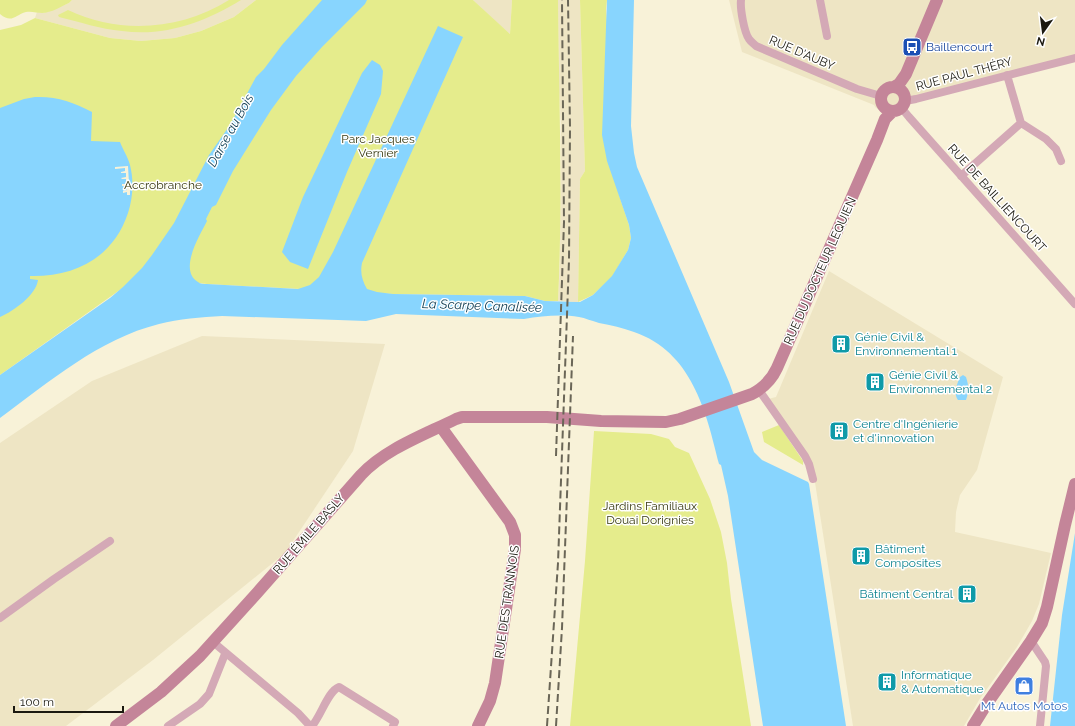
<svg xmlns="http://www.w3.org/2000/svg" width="1075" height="726" font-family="Raleway,sans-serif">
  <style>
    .built { fill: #eee5c4 }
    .green { fill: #e5ec8c }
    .water { fill: #88d5fe }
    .pier { fill: #f8f2d8 }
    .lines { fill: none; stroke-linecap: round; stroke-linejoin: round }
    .street { stroke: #d4a9b6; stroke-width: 8 }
    .secondary { stroke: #c48599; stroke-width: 12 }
    .rail { stroke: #6a6657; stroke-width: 2; stroke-dasharray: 8 4; stroke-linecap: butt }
    .labels { text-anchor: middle; stroke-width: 3; stroke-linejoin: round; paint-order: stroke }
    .transit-label { font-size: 12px; fill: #164399; stroke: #fff; text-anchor: start }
    .street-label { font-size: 12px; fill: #1b1910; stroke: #fff }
    .park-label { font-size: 12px; fill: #373910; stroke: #fff }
    .culture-label { font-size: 12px; fill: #0d838f; stroke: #fff; text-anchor: start }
    .shop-label { font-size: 12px; fill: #366cbe; stroke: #fff }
    .water-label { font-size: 13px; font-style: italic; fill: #134055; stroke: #fff }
  </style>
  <rect width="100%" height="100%" fill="#f8f2d8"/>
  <path class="built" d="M72 0H256L234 17 201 31 175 38 141 41 110 38 35 18 37 12 44 13 69 3Z
    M473 0H512L510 34 494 20Z
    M558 0H580L585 171 580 179 578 302H576L558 301 560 263 561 124 559 91Z
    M729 0H1075V59L914 102 896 114 876 108 874 105 742 52Z
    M829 271 1003 377 977 470 960 495 956 512 955 532 1051 553 1039 604 1032 621 1017 647 979 700 964 726H853L814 476 768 399 776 397Z
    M202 336 385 344 353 451 285 553 153 660 66 726H0V443L92 381Z"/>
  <path class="green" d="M0 0H72L69 3C62 6 51 13 42 13 37 13 32 11 26 12 15 15 12 24 0 14Z
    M229 0H241C205 22 165 37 122 31 100 29 80 22 59 17L58 15 68 10C120 35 181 30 229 0Z
    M256 0H473L510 34 512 0H558C559 100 563 201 558 301H545L525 296 393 294 207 284 198 283 124 287 0 375V30L21 25 35 18 110 38 141 41 175 38 201 31 234 17Z
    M580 0H607L606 9 619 195 629 225 631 238 628 250 612 277 593 295 578 302 580 179 585 171Z
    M779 425 803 461V465L764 442 762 432Z
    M594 431 651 434 669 439 675 447 689 453 710 499 721 532 727 563 731 599 751 726H570L585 561Z"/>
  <path class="water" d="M322 0H367L365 4 322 47 296 76 271 110 233 171 216 205 212 207 206 219 207 221C200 235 178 270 198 282 200 284 204 284 207 284L298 289 310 285 319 277 333 252 438 26 463 37 362 263C360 273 362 280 367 289L377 292 393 294 525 296 545 301 576 302H580L593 295 612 276 628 250 631 238 629 225 607 161 602 135 607 0H634L631 126 634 153 637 167 729 382 754 452 762 460 808 482 809 484 846 726H763L728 496 721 465 719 464C706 411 692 352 634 332 623 328 611 325 599 323 592 321 585 318 579 317 561 314 542 316 524 319L396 314 366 321 222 316C201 317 179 319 159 324 99 339 49 382 0 418V375L110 298 123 287 142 268 152 255 174 223 209 155 230 125 256 77 264 69 282 45Z
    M372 60 380 65 383 71 381 94 347 172 308 269 290 262 282 252 303 197 362 73Z
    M35 97C56 96 73 102 92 112L91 141 120 142C123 150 128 157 130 165 134 181 133 198 128 213 113 258 75 277 30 276V279L38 280C36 295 14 311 0 317V108L24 99Z
    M963 375 966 377C969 386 969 391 966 400H958C953 393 957 384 960 377Z
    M1075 533V726H1050L1062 615Z"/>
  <path class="pier" d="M128 166 129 184H132L133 187H130V195H127V192L123 193V191L127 190V186H122V184H126V179H122L121 178 126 177V173H121V172L125 171V168L115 169V167Z"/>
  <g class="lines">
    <path class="street" d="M741 0C740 8 744 32 749 39 751 42 754 44 756 46L857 89 881 96
      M820 0 827 36
      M1007 75 1021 123 1046 139 1056 149 1061 161
      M905 101 916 99 1075 58
      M903 106 904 111 909 117 1075 304
      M961 176 1021 123
      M759 390 805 456 809 464 813 479
      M0 618 54 579 110 541
      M1031 641 1045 662 1046 666 1040 726
      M213 642 298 713 310 726
      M168 726 200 704 209 694 225 654
      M312 726C321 716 328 691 339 687L395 722 393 726"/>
    <path class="secondary" d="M881 99a12 12 0 1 1 24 0a12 12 0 1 1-24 0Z
      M894 87 899 84 906 74 937 0
      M441 427 510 522 515 535V549L495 683 490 701 478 726
      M116 726 161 692 200 656 257 593 361 475C385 449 424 435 456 419L462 417H547L601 421 666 422 680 419 752 394C763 388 772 379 777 368L877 140 885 119 892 112
      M973 726 986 705 1031 641 1042 623 1047 607 1065 525 1075 484"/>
    <path class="rail" d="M556 456 564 222 562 0
      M547 726 558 563 569 260 570 128 568 0
      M556 726 562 628 573 336"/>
  </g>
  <defs>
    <g id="bus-square" transform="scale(1)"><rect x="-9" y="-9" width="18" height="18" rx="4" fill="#1a4fb4" stroke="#fff"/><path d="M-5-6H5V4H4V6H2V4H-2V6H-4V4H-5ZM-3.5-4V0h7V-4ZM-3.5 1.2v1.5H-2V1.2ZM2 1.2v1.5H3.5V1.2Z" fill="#fff"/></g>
    <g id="building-square" transform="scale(1)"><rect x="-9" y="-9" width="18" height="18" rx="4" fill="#0f9aa8" stroke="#fff"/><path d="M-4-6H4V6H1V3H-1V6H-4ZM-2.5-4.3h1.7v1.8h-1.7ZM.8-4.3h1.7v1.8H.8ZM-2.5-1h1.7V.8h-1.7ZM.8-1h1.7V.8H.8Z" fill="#fff"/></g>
    <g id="shop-square" transform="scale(1)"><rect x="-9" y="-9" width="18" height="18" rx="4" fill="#3f7fe0" stroke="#fff"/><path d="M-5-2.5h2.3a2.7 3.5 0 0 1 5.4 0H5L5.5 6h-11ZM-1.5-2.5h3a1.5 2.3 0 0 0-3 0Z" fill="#fff"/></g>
  </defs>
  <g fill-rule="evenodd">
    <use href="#bus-square" x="912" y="47"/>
    <use href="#building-square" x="841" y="344"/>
    <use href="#building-square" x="875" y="382"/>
    <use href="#building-square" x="839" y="431"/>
    <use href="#building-square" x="861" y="556"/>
    <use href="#building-square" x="967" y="594"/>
    <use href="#building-square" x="887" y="682"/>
    <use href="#shop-square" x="1024" y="686"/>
  </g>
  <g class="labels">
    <g class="transit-label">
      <text x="926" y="51">Baillencourt</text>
    </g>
    <g class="street-label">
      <text transform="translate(802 53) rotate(23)" y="4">RUE D'AUBY</text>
      <text transform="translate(964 74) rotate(-15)" y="4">RUE PAUL THÉRY</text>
      <text transform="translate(997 198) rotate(48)" y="4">RUE DE BAILLIENCOURT</text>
      <text transform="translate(820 271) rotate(-66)" y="4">RUE DU DOCTEUR LEQUIEN</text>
      <text transform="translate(309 534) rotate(-49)" y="4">RUE ÉMILE BASLY</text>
      <text transform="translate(507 602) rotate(-82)" y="4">RUE DES TRANNOIS</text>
    </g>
    <g class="park-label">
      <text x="378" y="143">Parc Jacques<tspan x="378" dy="14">Vernier</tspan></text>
      <text x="163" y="189">Accrobranche</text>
      <text x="650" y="510">Jardins Familiaux<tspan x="650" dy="14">Douai Dorignies</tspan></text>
    </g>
    <g class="culture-label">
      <text x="855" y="341">Génie Civil &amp;<tspan x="855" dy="14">Environnemental 1</tspan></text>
      <text x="889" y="379">Génie Civil &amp;<tspan x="889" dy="14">Environnemental 2</tspan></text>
      <text x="853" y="428">Centre d'Ingénierie<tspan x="853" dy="14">et d'innovation</tspan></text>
      <text x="875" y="553">Bâtiment<tspan x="875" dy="14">Composites</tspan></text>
      <text x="953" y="598" text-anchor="end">Bâtiment Central</text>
      <text x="901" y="679">Informatique<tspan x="901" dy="14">&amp; Automatique</tspan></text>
    </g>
    <g class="shop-label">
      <text x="1024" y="710">Mt Autos Motos</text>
    </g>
    <g class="water-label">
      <text transform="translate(230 130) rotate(-61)" y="5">Darse au Bois</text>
      <text transform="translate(482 305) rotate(2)" y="5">La Scarpe Canalisée</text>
    </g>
  </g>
  <g transform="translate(1043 32) rotate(194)" stroke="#ffffff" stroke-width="3" paint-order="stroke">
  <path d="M0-3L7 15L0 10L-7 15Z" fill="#1b1910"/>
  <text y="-6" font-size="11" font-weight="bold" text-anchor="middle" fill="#1b1910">N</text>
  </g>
  <path d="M14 706v6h109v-6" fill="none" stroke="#1b1910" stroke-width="2"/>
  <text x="20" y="706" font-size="12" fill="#1b1910" stroke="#ffffff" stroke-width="3" paint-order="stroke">100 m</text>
</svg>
